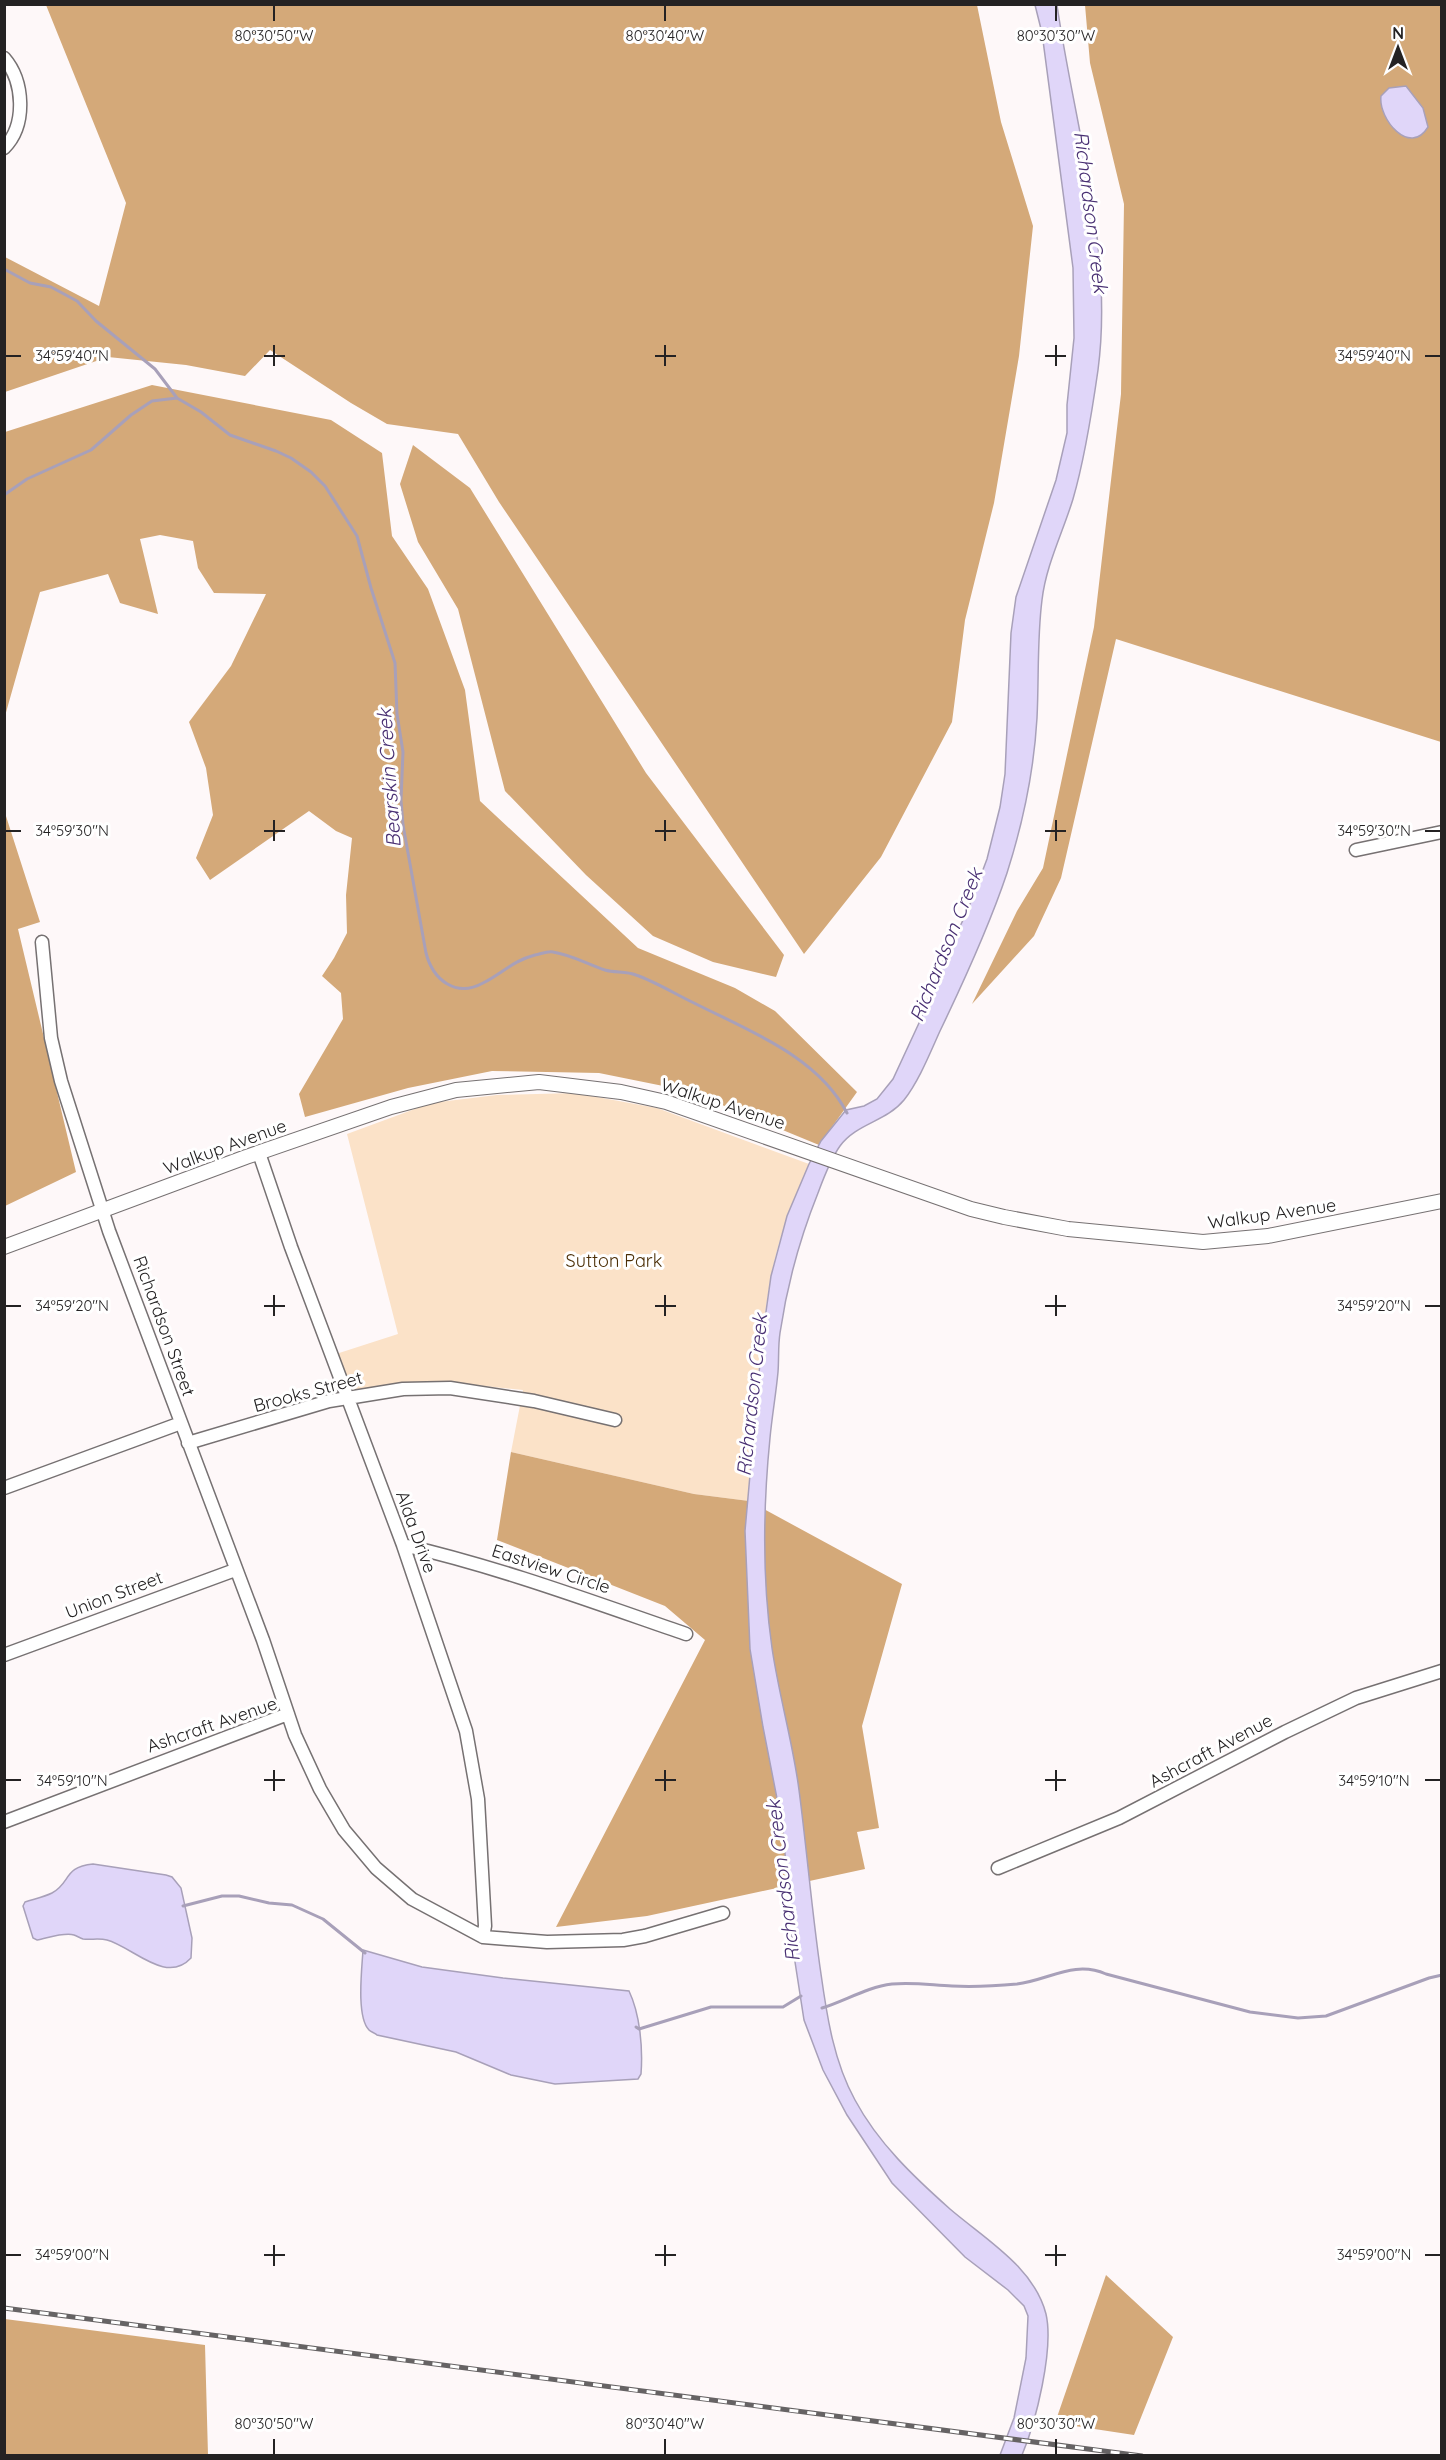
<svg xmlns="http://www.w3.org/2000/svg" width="1446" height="2460" font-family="Quicksand,sans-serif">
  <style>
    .green { fill: #fbe2c8 }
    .forest { fill: #d4a979 }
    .water { fill: #e0d6f9; stroke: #a8a0b9; stroke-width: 1.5 }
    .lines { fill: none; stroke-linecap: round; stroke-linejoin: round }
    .stream { stroke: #a8a0b9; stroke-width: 3 }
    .minor-casing { stroke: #767172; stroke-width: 15 }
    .tertiary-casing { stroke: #767172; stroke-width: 16 }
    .minor { stroke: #fff; stroke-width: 12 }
    .tertiary { stroke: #fff; stroke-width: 14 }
    .rail-casing { stroke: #666364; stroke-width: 5 }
    .rail { stroke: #fff; stroke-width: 3; stroke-dasharray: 9; stroke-linecap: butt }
    .ticks { fill: none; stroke: #242223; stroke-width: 2 }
    .labels { text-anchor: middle; stroke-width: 6; stroke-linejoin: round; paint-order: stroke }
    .street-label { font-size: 18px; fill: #242223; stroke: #fff }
    .park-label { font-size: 18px; fill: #4b2e05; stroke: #fff }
    .water-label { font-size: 20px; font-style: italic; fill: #493073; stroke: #fff }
    .ticks-label { font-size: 15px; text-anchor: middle; fill: #242223; stroke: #fff; stroke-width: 6; stroke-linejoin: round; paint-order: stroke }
  </style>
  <rect width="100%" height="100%" fill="#fef8f9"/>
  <path class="green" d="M575 1093 657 1108 809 1164C793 1201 778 1238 771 1277 757 1351 755 1427 749 1501L694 1494 511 1452 523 1390 456 1383 350 1390 336 1354 398 1334 347 1134 431 1103 497 1095Z"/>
  <path class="forest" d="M46 5H977L1001 122 1033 226 1019 356 994 503 965 620 952 722 881 857 804 954 499 502 458 434 387 424 351 403 270 350 245 376 186 365 108 357 5 392V257L99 306 126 203Z
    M1085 5H1441V742L1116 639 1061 878 1034 936 972 1004 1017 911 1043 868 1094 627 1121 394 1124 204 1090 63Z
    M152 385 331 420 382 453 392 536 428 589 465 690 480 801 638 948 735 988 775 1011 857 1092 819 1145 688 1091 599 1073 492 1071 408 1088 305 1117 299 1094 343 1019 341 993 322 976 334 958 347 933 346 895 352 838 336 831 309 811 210 880 196 858 213 815 206 768 189 722 231 666 266 594 214 593 198 568 193 541 160 535 140 539 158 614 120 603 108 574 40 592 5 716V432Z
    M413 445 470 488 646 773 784 955 776 977 713 962 653 936 586 875 505 791 458 609 418 542 400 484Z
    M5 813 40 922 18 929 76 1172 5 1206Z
    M511 1452 694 1494 749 1501 902 1584 862 1726 879 1828 857 1832 865 1869 647 1916 556 1927 705 1640 665 1606 497 1540Z
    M1106 2275 1173 2337 1134 2435 1055 2423Z
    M5 2319 205 2345 208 2455H5Z"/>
  <path class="water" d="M1035 5H1057C1074 123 1114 250 1098 370 1092 412 1085 458 1073 499 1063 532 1046 565 1042 600 1037 639 1039 678 1037 718 1034 770 1023 823 1007 873 989 927 965 979 940 1031 930 1053 919 1081 904 1100 886 1122 857 1123 840 1146 830 1160 824 1177 818 1193 800 1238 787 1285 780 1333 778 1346 779 1359 778 1372 776 1394 772 1416 770 1438 763 1508 762 1578 772 1648 779 1696 793 1743 799 1790 807 1851 812 1913 821 1974 827 2017 834 2062 855 2100 878 2143 914 2177 950 2209 985 2239 1034 2267 1046 2314 1054 2349 1036 2422 1022 2455H1000L1014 2418 1026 2358 1028 2316 1024 2306 1008 2290 965 2257 892 2183 847 2115 823 2070 804 2020 793 1949 783 1829 763 1727 750 1649 745 1531 762 1340 771 1276 787 1216 809 1164 821 1141 846 1110 864 1106 877 1099 893 1079 919 1023 942 963 967 912 987 859 1000 807 1005 774 1011 633 1016 597 1056 480 1067 433V405L1074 338 1073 268 1042 33Z
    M1406 86 1423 108 1428 127C1410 157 1378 119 1381 96L1389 88Z
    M93 1864 166 1875 172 1877 181 1888 192 1938 191 1958C166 1985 133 1947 107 1940 99 1938 91 1940 83 1939 80 1938 77 1936 74 1935 64 1932 48 1938 37 1940L33 1938 23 1906 25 1902C34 1899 44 1897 52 1893 71 1883 63 1867 93 1864Z
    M363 1950 422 1967 503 1978 629 1991C640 2014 643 2048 641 2074L638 2079 555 2084 511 2075 456 2052 377 2035C375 2033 371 2032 369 2030 356 2017 362 1968 363 1950Z"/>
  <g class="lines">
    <path class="stream" d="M4 269 30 283 51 287 77 301 96 321 155 369 177 398
      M4 495 27 479 91 450 131 415 152 401 177 398 201 412 230 435 276 451 291 458 311 472 325 486 357 536 371 588 395 663 397 714 403 752 401 800 403 825 426 953C433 980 456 998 483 983 503 973 512 961 535 955 541 954 547 951 553 952 572 955 587 964 605 970 615 973 626 971 636 975 656 982 675 994 694 1003 747 1030 818 1056 847 1113
      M183 1906 222 1896H239L269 1903 292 1905 323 1919 365 1953
      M822 2008C845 2001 867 1987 892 1984 913 1982 931 1985 952 1986 973 1987 995 1986 1017 1984 1049 1980 1074 1960 1106 1974L1250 2012 1298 2018 1326 2016 1429 1978 1442 1975
      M636 2027 639 2029 711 2007H783L801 1996"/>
    <g class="minor-casing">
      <path id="minor" d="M4 58C24 81 27 125 4 148
        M1356 850 1442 832
        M42 942 51 1038 61 1081 109 1231 263 1640 295 1735 320 1789 344 1830 376 1868 412 1899 483 1937 547 1942 623 1940 645 1936 723 1913
        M259 1153 291 1247 403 1545 466 1731 478 1799 485 1926 483 1937
        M188 1443 329 1401 403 1389 450 1388 534 1401 615 1420
        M4 1488 181 1423
        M403 1545C499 1567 593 1602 686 1634
        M4 1655 235 1570
        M4 1822 288 1714
        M998 1868 1119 1818 1285 1732 1356 1698 1442 1671"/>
    </g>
    <g class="tertiary-casing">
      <path id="tertiary" d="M4 1247 246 1157 391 1107 456 1090 539 1082 621 1092 666 1102 971 1209 1004 1217 1068 1229 1203 1242 1268 1236 1442 1201"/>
    </g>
    <use href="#minor" class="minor"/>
    <use href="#tertiary" class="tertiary"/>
    <g class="rail-casing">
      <path id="rail" d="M4 2308 1142 2456"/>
    </g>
    <use href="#rail" class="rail"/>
  </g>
  <path class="ticks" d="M274 6V21M665 6V21M1056 6V21M274 345V366M665 345V366M1056 345V366M6 356H21M264 356H285M655 356H676M1045 356H1066M1425 356H1440M274 820V841M665 820V841M1056 820V841M6 831H21M264 831H285M655 831H676M1045 831H1066M1425 831H1440M274 1295V1316M665 1295V1316M1056 1295V1316M6 1306H21M264 1306H285M655 1306H676M1045 1306H1066M1425 1306H1440M274 1770V1791M665 1770V1791M1056 1770V1791M6 1780H21M264 1780H285M655 1780H676M1045 1780H1066M1425 1780H1440M274 2245V2266M665 2245V2266M1056 2245V2266M6 2255H21M264 2255H285M655 2255H676M1045 2255H1066M1425 2255H1440M274 2439V2454M665 2439V2454M1056 2439V2454"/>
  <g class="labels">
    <g class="street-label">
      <text transform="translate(723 1104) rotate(18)" y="6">Walkup Avenue</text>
      <text transform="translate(225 1147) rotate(-20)" y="6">Walkup Avenue</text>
      <text transform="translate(1272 1214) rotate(-8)" y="6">Walkup Avenue</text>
      <text transform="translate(164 1326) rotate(70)" y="6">Richardson Street</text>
      <text transform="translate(308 1392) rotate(-15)" y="6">Brooks Street</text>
      <text transform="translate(416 1532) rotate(70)" y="6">Alda Drive</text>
      <text transform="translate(551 1569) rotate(18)" y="6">Eastview Circle</text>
      <text transform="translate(114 1595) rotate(-21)" y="6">Union Street</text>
      <text transform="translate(212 1725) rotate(-19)" y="6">Ashcraft Avenue</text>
      <text transform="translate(1211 1751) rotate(-28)" y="6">Ashcraft Avenue</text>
    </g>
    <g class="park-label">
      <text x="614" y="1267">Sutton Park</text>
    </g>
    <g class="water-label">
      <text transform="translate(1091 212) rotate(83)" y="7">Richardson Creek</text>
      <text transform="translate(389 778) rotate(-94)" y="7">Bearskin Creek</text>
      <text transform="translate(946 945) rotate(-68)" y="7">Richardson Creek</text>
      <text transform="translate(752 1395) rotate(-84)" y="7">Richardson Creek</text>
      <text transform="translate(783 1881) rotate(-97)" y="7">Richardson Creek</text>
    </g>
  </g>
  <g class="ticks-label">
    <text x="274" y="41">80°30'50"W</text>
    <text x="665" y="41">80°30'40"W</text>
    <text x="1056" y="41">80°30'30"W</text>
    <text x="72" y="361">34°59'40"N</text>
    <text x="1374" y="361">34°59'40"N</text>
    <text x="72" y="836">34°59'30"N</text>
    <text x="1374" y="836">34°59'30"N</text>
    <text x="72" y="1311">34°59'20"N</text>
    <text x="1374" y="1311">34°59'20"N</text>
    <text x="72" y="1786">34°59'10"N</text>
    <text x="1374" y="1786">34°59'10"N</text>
    <text x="72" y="2260">34°59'00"N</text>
    <text x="1374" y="2260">34°59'00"N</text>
    <text x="274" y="2429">80°30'50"W</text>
    <text x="665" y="2429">80°30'40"W</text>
    <text x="1056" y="2429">80°30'30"W</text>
  </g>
  <rect width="1446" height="2460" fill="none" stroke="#242223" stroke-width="12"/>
  <g transform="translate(1398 48)" stroke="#ffffff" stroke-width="4.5" paint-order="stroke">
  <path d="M0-4.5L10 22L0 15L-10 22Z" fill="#242223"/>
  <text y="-9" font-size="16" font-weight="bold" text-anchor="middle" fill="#242223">N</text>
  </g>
</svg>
